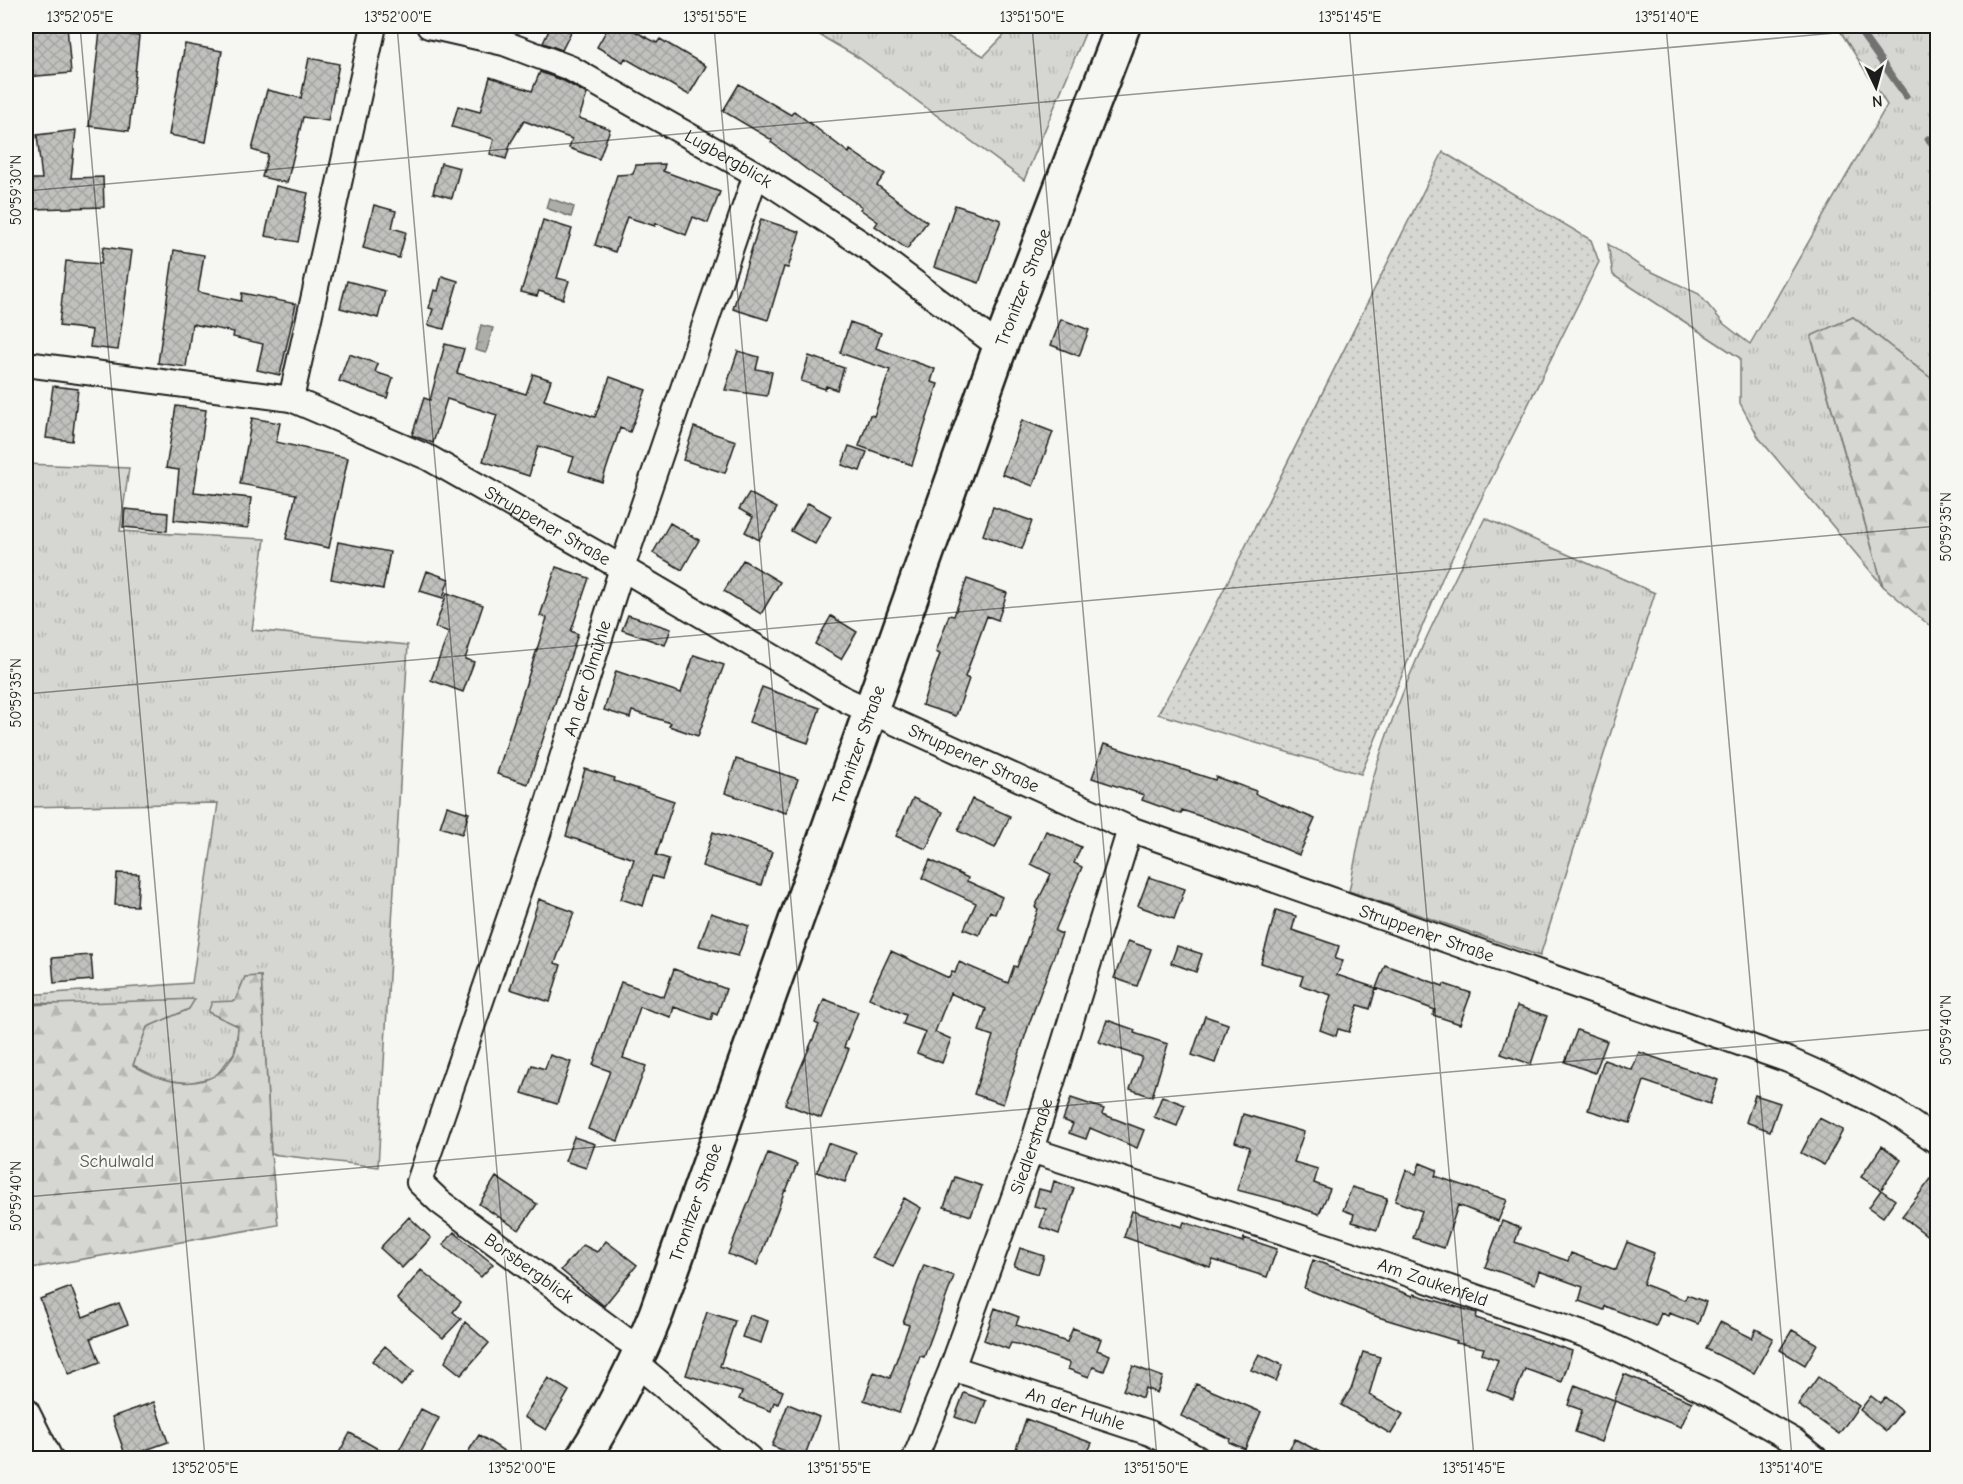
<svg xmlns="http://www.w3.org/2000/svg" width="1963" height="1484" font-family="'Comic Neue',sans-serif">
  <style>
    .grass { fill: url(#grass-tufts); stroke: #797977; stroke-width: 1.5 }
    .forest { fill: url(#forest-firs); stroke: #797977; stroke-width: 1.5 }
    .garden { fill: url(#garden-dots); stroke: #797977; stroke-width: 1.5 }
    .water { fill: url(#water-ripples); stroke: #727271; stroke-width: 1.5 }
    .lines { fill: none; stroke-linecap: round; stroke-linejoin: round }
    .stream { stroke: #727271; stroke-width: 7 }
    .building { fill: url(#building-cross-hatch); stroke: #1c1c1c; stroke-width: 1.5 }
    .street-casing { stroke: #1c1c1c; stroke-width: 28 }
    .secondary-casing { stroke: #1c1c1c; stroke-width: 38 }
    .street { stroke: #f6f6f2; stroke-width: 24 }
    .secondary { stroke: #f6f6f2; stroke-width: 33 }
    .ticks { fill: none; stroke: #1c1c1c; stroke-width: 1.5; stroke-opacity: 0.45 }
    .labels { text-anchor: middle; stroke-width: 4.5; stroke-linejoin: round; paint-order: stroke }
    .street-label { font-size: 18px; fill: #1c1c1c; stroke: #f6f6f2 }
    .park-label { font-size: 18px; fill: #545453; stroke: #f6f6f2 }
    .neatline { fill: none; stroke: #1c1c1c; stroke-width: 2 }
    .ticks-label { font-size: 15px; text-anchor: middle; fill: #1c1c1c }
  </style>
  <defs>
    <pattern id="grass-tufts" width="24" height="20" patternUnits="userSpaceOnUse" patternTransform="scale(1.5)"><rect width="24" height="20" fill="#d6d6d2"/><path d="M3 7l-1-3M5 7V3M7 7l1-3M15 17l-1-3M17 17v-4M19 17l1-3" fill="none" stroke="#b7b7b4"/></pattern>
    <pattern id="forest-firs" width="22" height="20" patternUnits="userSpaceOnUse" patternTransform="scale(1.5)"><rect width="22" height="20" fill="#d6d6d2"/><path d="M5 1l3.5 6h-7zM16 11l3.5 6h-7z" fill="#b7b7b4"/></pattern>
    <pattern id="garden-dots" width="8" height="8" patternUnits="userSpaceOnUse" patternTransform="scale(1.5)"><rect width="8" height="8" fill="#d6d6d2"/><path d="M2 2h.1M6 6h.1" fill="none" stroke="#b7b7b4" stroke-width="1.8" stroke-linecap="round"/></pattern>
    <pattern id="water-ripples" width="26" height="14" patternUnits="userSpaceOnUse" patternTransform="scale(1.5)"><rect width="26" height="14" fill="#acaca9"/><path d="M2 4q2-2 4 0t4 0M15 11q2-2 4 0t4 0" fill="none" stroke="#939391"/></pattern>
    <pattern id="building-cross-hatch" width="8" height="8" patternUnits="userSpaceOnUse" patternTransform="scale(1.5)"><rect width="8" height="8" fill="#c0c0bd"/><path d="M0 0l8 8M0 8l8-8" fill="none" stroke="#a4a4a2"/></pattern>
  </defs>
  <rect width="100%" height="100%" fill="#f6f6f2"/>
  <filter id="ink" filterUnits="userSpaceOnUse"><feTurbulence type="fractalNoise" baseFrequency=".0167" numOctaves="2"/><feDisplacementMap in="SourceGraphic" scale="12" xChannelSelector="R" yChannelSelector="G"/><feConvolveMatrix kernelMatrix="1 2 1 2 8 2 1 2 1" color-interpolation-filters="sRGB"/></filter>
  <g filter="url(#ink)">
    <path class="grass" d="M804 26H928L984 56 1013 26H1088L1024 180 859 58Z
      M1837 26H1937V383L1853 317 1811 337 1883 586 1759 438 1740 403V358L1613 275 1608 244 1642 267 1699 294 1724 324 1750 344 1887 105Z
      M26 464 129 468 120 531 265 539 252 630 408 645 378 1167 271 1154 261 976 245 977 235 1001 209 1012 239 1026 234 1053 215 1077 188 1083 158 1079 133 1065 147 1027 189 1009 39 1003 26 1005V995L192 983 218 803 26 807Z
      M1485 518 1655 593 1540 956 1349 891C1357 853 1363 813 1374 775 1400 686 1443 601 1485 518Z"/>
    <path class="forest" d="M1853 317 1937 383V632L1883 586 1811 336Z
      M261 976 271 1154 278 1225 26 1269V1005L195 999 189 1009 147 1027 133 1065C166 1085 213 1095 234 1054 238 1047 237 1035 238 1026L208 1012 212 1002 235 1001 245 977Z"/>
    <path class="garden" d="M1443 152 1591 240 1599 262 1444 574 1361 774 1158 714 1198 641Z"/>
    <path class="water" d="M549 198 574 207 571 217 546 208Z
      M481 325 493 328 486 353 475 350Z"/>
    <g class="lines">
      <path class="stream" d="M1856 26 1906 96
        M1928 139 1938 150"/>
    </g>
    <path class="building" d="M26 26H67L71 73 26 77Z
      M551 26H558L571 32 562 50 543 43Z
      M609 26H625L657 43 660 39 706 66 689 95 625 58 623 62 597 47Z
      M100 31 139 36 129 131 89 126Z
      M185 44 222 51 206 142 169 135Z
      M309 58 339 64 328 121 303 117 287 183 262 177 268 155 252 150 267 90 301 98Z
      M540 72 564 81 587 94 579 118 610 129 599 159 569 148 572 139 524 121 511 142 506 159 490 154 494 139 452 127 458 106 480 112 490 77 532 91Z
      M739 84 791 115 794 111 849 153 850 150 885 174 877 185 927 222 907 249 875 226 878 222 860 209 862 207 806 169 771 142 772 140 723 111Z
      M76 130 71 178 103 177 104 207 33 209 32 179H42L37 135Z
      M441 163 460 168 452 198 433 193Z
      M665 164 663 171 720 192 708 223 693 217 686 235 656 223 655 226 627 217 615 252 595 245 617 175 633 174 636 165Z
      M276 186 308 193 298 242 265 236Z
      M374 205 396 211 392 228 406 232 399 258 363 248Z
      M955 205 1001 220 979 283 934 267Z
      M761 219 800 232 788 268 784 267 768 320 733 309Z
      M543 220 572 229 557 278 569 281 563 299 539 291 537 296 521 292Z
      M103 247 132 251 118 350 90 347 92 330 59 326 66 261 101 264Z
      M174 250 204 255 198 292 241 301 242 293 296 304 280 375 257 370 263 344 233 337 234 332 192 324 186 367 158 363Z
      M442 276 458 281 444 329 428 325 433 309 429 308 434 290 438 291Z
      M347 281 385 291 378 318 340 308Z
      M1061 319 1089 330 1079 356 1051 345Z
      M850 322 881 333 876 348 935 369 931 382 938 384 912 465 859 446 870 415 874 416 890 370 840 353Z
      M445 344 464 349 457 373 526 394 533 374 551 380 544 400 595 417 610 377 646 390 630 432 620 428 602 482 569 471 574 457 538 446 529 476 483 461 497 415 447 399 433 443 412 435 424 398 430 400Z
      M738 351 759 357 756 369 772 372 767 396 725 390Z
      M349 354 378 364 375 372 393 378 387 398 339 381Z
      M809 356 844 368 837 390 826 386 825 389 801 381Z
      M53 386 78 389 72 441 46 438Z
      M176 406 206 410 194 492 251 498 248 528 174 520 179 470 166 468Z
      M252 418 280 423 276 442 348 458 329 548 286 539 296 494 240 484Z
      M1022 420 1053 432 1033 486 1002 474Z
      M694 427 736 441 725 473 683 460Z
      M849 446 867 452 860 471 842 465Z
      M749 493 777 508 759 540 745 532 753 517 739 509Z
      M808 503 831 516 815 544 791 531Z
      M993 507 1032 521 1022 549 983 535Z
      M125 509 168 513 167 531 123 527Z
      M670 523 699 540 682 570 653 553Z
      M338 542 390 552 383 589 331 579Z
      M743 560 780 582 761 614 724 591Z
      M556 567 589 578 571 631 578 634 528 784 497 774 547 618 540 616Z
      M427 571 449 579 443 598 420 591Z
      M967 579 1007 593 998 620 987 616 965 677 969 679 956 716 922 705 940 654 936 652 949 615 954 616Z
      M447 593 483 605 465 659 474 662 463 692 431 680 449 632 435 627Z
      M628 615 671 629 665 645 622 630Z
      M831 616 857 632 841 659 815 644Z
      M694 655 724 665 698 736 669 726 671 723 632 711 630 718 604 710 616 671 681 693Z
      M762 687 820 708 808 743 749 722Z
      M1104 744 1215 780 1216 777 1256 791 1255 794 1315 819 1299 855 1246 832 1182 810 1181 814 1142 800 1144 795 1092 778Z
      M736 759 798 779 786 813 725 793Z
      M585 769 615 778 614 781 674 801 656 855 669 859 662 879 652 876 643 906 621 899 634 859 566 836Z
      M913 798 943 812 926 849 896 836Z
      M972 799 1010 816 995 848 958 831Z
      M447 806 469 813 462 834 440 827Z
      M1046 831 1081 847 1074 863 1082 867 1055 931 1062 934 1030 1021 1003 1104 974 1094 993 1036 979 1031 986 1009 950 993 935 1032 951 1039 942 1063 917 1053 926 1032 903 1024 906 1015 869 998 891 951 949 978 952 972 955 973 959 962 1008 983 1014 966 1017 967 1038 909 1035 907 1051 874 1031 864Z
      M713 832 772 852 761 885 702 866Z
      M930 860 968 878 967 881 1002 897 995 914 990 911 979 935 964 929 976 903 922 878Z
      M117 873 139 874 137 906 115 905Z
      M1149 877 1185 889 1174 919 1138 906Z
      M539 899 574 912 555 963 561 965 550 1002 510 989Z
      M1276 910 1296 916 1292 930 1339 946 1335 959 1343 961 1337 975 1376 988 1370 1009 1358 1005 1349 1032 1338 1029 1336 1036 1320 1030 1331 995 1300 985 1303 976 1261 963Z
      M711 913 749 926 738 956 699 946Z
      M1128 941 1151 949 1137 986 1114 978Z
      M1177 946 1202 954 1196 972 1171 963Z
      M91 955 93 980 54 983 52 958Z
      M1385 965 1443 986 1444 984 1471 993 1460 1024 1433 1015 1435 1010 1376 988Z
      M674 969 726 989 717 1015 713 1013 711 1020 674 1007 671 1017 640 1007 623 1058 646 1066 618 1141 588 1129 610 1071 593 1065 621 982 664 997Z
      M824 999 858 1012 844 1047 849 1049 821 1118 785 1104 819 1025 815 1023Z
      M1517 1006 1547 1016 1531 1064 1501 1054Z
      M1205 1016 1228 1024 1215 1063 1192 1055Z
      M1107 1020 1135 1030 1134 1033 1168 1044 1152 1097 1130 1089 1142 1057 1099 1042Z
      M1577 1030 1607 1041 1595 1073 1565 1062Z
      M1639 1052 1718 1080 1710 1104 1644 1081 1630 1123 1588 1110 1604 1060 1632 1070Z
      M550 1055 571 1062 557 1104 522 1093 532 1065 545 1069Z
      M1755 1095 1780 1103 1770 1131 1746 1122Z
      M1162 1096 1185 1105 1177 1126 1154 1117Z
      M1071 1098 1104 1109 1102 1114 1144 1130 1137 1148 1090 1128 1086 1139 1069 1133 1073 1124 1063 1120Z
      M1243 1114 1304 1132 1294 1162 1318 1169 1314 1183 1330 1189 1319 1214 1280 1201 1237 1190 1250 1147 1235 1142Z
      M1819 1118 1843 1130 1824 1165 1801 1153Z
      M574 1137 595 1144 586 1168 565 1161Z
      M828 1143 856 1153 845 1182 817 1172Z
      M1882 1146 1901 1160 1881 1190 1861 1177Z
      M768 1153 797 1164 786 1191 785 1190 757 1265 728 1254Z
      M1420 1163 1437 1170 1435 1176 1507 1200 1498 1221 1458 1205 1444 1248 1413 1238 1422 1211 1395 1201 1406 1170 1416 1174Z
      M1938 1170V1226L1929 1237 1902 1216Z
      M496 1177 537 1204 519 1230 479 1204Z
      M955 1177 982 1186 971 1216 944 1207Z
      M1054 1181 1074 1188 1059 1234 1040 1227 1046 1209 1034 1206 1039 1189 1051 1192Z
      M1352 1187 1387 1198 1377 1230 1352 1222 1354 1214 1343 1210Z
      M1881 1190 1895 1200 1883 1217 1869 1207Z
      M904 1198 921 1208 893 1267 872 1258Z
      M1132 1211 1182 1227 1184 1222 1243 1242 1244 1238 1277 1249 1267 1277 1213 1260 1210 1267 1124 1237Z
      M409 1217 431 1238 402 1268 380 1248Z
      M1502 1221 1520 1228 1515 1242 1568 1261 1571 1253 1616 1270 1627 1242 1654 1253 1643 1284 1685 1300 1687 1295 1706 1302 1698 1324 1669 1313 1668 1316 1661 1313 1656 1326 1605 1306 1604 1310 1579 1301 1583 1287 1539 1271 1535 1284 1485 1267Z
      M454 1232 493 1264 481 1277 443 1245Z
      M606 1241 637 1265 604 1306 561 1270 583 1245 597 1252Z
      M1020 1248 1044 1256 1038 1274 1014 1266Z
      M1313 1260 1413 1296 1414 1294 1477 1313 1476 1318 1572 1351 1562 1382 1525 1369 1513 1399 1487 1389 1498 1360 1482 1354 1484 1348 1456 1343 1457 1341 1378 1317 1304 1288Z
      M924 1265 954 1276 924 1357 920 1356 899 1413 864 1400 874 1372 890 1378 909 1325 903 1323Z
      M421 1270 461 1302 453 1312 461 1319 443 1338 397 1299Z
      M71 1287 83 1317 119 1303 128 1324 91 1338 100 1362 69 1374 40 1299Z
      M995 1308 1019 1317 1016 1325 1067 1342 1073 1328 1101 1339 1097 1350 1110 1355 1104 1371 1093 1367 1089 1377 1068 1369 1070 1363 1017 1344 1011 1343 1008 1349 984 1340Z
      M707 1312 735 1321 720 1366 783 1391 778 1404 774 1402 771 1411 739 1399 742 1392 686 1375Z
      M750 1315 768 1321 761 1343 742 1337Z
      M465 1322 489 1343 461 1375 445 1362Z
      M1720 1322 1752 1338 1756 1329 1773 1338 1754 1373 1706 1349Z
      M1792 1330 1817 1344 1805 1365 1780 1350Z
      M385 1346 414 1371 401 1386 372 1361Z
      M1363 1352 1380 1357 1369 1395 1403 1414 1391 1434 1341 1405 1352 1387Z
      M1259 1354 1283 1365 1276 1381 1251 1370Z
      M1133 1366 1163 1377 1157 1393 1145 1388 1142 1398 1123 1390Z
      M1624 1374 1692 1402 1681 1427 1615 1401 1601 1442 1575 1432 1582 1410 1568 1405 1575 1385 1614 1400Z
      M1818 1377 1859 1406 1839 1434 1798 1405Z
      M548 1378 569 1391 546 1430 524 1417Z
      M1196 1384 1261 1412 1245 1449 1229 1442 1230 1439 1181 1416Z
      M964 1393 986 1401 977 1425 955 1417Z
      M1871 1396 1880 1403 1885 1397 1902 1411 1886 1431 1860 1410Z
      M154 1402 168 1442 126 1457 112 1417Z
      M788 1404 819 1417 804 1458 772 1446Z
      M421 1409 439 1418 418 1458H395Z
      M1026 1419 1092 1443 1085 1458H1042L1016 1449Z
      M350 1433 394 1458H336Z
      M479 1435 515 1458H464Z
      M1295 1439 1331 1458H1284Z"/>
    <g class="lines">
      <g class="street-casing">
        <g id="street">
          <path id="s1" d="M429 26 504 43 570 68 756 174 867 247 1000 347"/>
          <path id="s2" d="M26 364 291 399 429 458 622 568 846 700 1130 829 1788 1060 1831 1079 1893 1111 1938 1142"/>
          <path d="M291 399 374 26"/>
          <path id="s3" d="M1031 1150 1363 1258 1600 1340 1712 1394 1794 1441 1815 1458"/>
          <path id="s4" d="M642 1349 622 1337 440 1202 419 1182 537 837 622 568 756 174"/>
          <path d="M637 1364 749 1458"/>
          <path id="s5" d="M952 1368 1150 1433 1197 1458"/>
          <path d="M26 1410 50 1458"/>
          <path id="s6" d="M915 1458 952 1368 1031 1150 1130 829"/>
        </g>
      </g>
      <g class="secondary-casing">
        <g id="secondary">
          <path id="s7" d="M583 1458C613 1411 635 1366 656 1314L1000 347 1123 26"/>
        </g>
      </g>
      <use href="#street" class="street"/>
      <use href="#secondary" class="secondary"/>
    </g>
  </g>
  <path class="ticks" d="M80 26 205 1458M397 26 522 1458M714 26 840 1458M1032 26 1157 1458M1349 26 1474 1458M1666 26 1792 1458M26 191 1916 26M26 694 1938 526M26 1197 1938 1029"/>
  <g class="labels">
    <g class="street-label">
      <text dy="6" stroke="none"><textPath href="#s1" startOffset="330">Lugbergblick</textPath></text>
      <text dy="6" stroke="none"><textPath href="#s7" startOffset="1252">Tronitzer Straße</textPath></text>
      <text dy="6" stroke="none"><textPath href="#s2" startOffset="554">Struppener Straße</textPath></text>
      <text dy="6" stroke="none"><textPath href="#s4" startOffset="810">An der Ölmühle</textPath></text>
      <text dy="6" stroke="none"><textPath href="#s7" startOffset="766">Tronitzer Straße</textPath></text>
      <text dy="6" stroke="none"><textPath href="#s2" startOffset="1040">Struppener Straße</textPath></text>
      <text dy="6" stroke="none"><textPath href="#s2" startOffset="1526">Struppener Straße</textPath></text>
      <text dy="6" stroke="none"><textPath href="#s6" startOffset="333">Siedlerstraße</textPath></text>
      <text dy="6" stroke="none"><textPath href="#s7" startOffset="280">Tronitzer Straße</textPath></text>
      <text transform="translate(529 1268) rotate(36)" y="6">Borsbergblick</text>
      <text dy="6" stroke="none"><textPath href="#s3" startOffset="423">Am Zaukenfeld</textPath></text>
      <text dy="6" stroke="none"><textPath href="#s5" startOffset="130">An der Huhle</textPath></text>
    </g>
    <g class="park-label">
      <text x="117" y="1167">Schulwald</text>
    </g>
  </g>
  <rect width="1963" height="1484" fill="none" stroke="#f6f6f2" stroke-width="66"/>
  <g transform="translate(1876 87) rotate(175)" stroke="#f6f6f2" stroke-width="4.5" paint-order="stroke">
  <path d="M0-4.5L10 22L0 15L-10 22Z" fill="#1c1c1c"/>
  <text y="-9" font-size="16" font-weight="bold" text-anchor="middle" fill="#1c1c1c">N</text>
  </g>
  <rect x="33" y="33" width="1897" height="1418" class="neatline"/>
  <g class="ticks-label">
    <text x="80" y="22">13°52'05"E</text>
    <text x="398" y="22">13°52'00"E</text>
    <text x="715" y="22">13°51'55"E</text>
    <text x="1032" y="22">13°51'50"E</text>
    <text x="1350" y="22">13°51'45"E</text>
    <text x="1667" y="22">13°51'40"E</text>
    <text transform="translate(16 190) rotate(-90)" y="5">50°59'30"N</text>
    <text transform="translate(1946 527) rotate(-90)" y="5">50°59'35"N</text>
    <text transform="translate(16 693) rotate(-90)" y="5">50°59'35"N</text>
    <text transform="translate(1946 1030) rotate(-90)" y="5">50°59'40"N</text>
    <text transform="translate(16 1196) rotate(-90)" y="5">50°59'40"N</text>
    <text x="205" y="1473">13°52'05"E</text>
    <text x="522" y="1473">13°52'00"E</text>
    <text x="839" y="1473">13°51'55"E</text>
    <text x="1156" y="1473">13°51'50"E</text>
    <text x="1474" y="1473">13°51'45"E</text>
    <text x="1791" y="1473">13°51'40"E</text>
  </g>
</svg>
